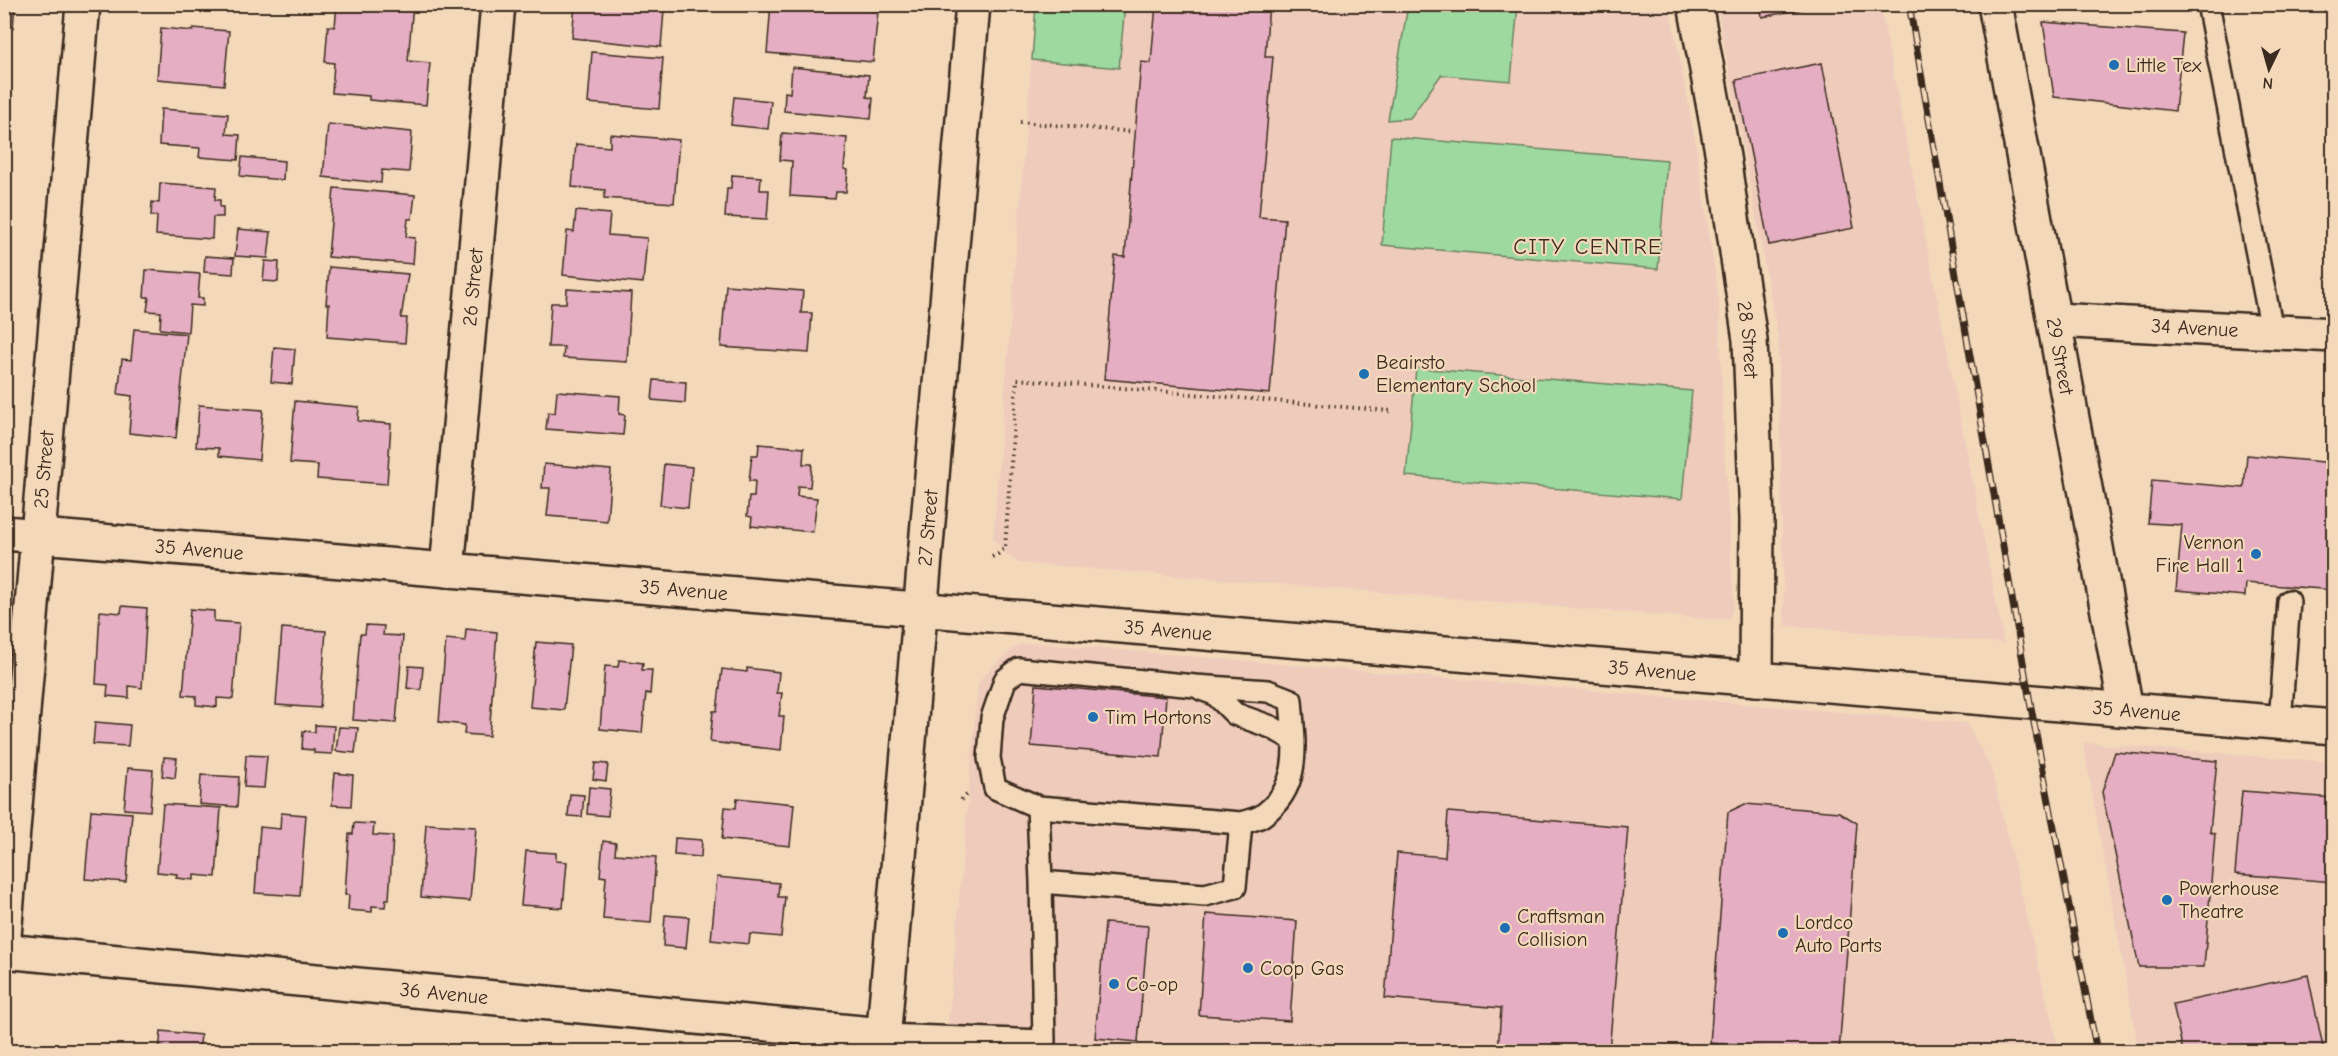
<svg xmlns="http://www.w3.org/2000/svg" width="2338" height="1056" font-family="'Comic Neue',sans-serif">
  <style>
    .built { fill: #efcbbc }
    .green { fill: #9ed9a0; stroke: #6c825f; stroke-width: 1.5 }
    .building { fill: #e5aec2; stroke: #3b2a1e; stroke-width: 1.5 }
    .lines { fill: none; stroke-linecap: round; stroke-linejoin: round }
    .service-casing { stroke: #3b2a1e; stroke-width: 26 }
    .minor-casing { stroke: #3b2a1e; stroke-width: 38 }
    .secondary-casing { stroke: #3b2a1e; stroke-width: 38 }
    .path { stroke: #3b2a1e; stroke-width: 4; stroke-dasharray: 1.5 4.5; stroke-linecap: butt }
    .service { stroke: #f3d8ba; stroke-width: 21 }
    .minor { stroke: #f3d8ba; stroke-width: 33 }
    .secondary { stroke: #f3d8ba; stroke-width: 33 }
    .rail-casing { stroke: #3b2a1e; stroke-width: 7 }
    .rail { stroke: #f3d8ba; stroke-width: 4.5; stroke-dasharray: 14; stroke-linecap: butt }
    .poi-dot { fill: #1f6fb2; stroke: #f3d8ba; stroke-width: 2 }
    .labels { text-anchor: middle; stroke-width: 4.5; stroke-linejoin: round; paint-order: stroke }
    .poi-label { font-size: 20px; fill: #3b2a1e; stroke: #f3d8ba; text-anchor: start }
    .street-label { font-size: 20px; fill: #3b2a1e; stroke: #f3d8ba }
    .quarter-label { font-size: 22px; letter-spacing: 1.5px; fill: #3b2a1e; stroke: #f3d8ba }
  </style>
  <rect width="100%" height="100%" fill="#f3d8ba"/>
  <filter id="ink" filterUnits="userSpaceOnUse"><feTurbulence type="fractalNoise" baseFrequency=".0167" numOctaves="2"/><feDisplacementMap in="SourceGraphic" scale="12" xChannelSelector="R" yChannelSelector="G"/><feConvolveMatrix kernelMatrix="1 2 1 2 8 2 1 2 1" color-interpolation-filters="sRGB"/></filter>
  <g filter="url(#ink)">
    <path class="built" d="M1036 5 1669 4 1695 139 1719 301 1724 448 1734 603 1730 618 1708 619 1020 563 1007 556 993 538Z
      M1717 5H1880L2004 643 1787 626 1784 618 1778 338Z
      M1037 643 1966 723 1991 768 2059 1051 946 1052 978 683 991 668 1019 644Z
      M2083 743 2333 762V1051H2139Z"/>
    <path class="green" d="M1036 5H1125L1119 68 1032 60Z
      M1408 5H1518L1511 81 1441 75 1410 118 1388 120Z
      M1391 137 1667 160 1658 269 1382 245Z
      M1416 368 1692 391 1682 499 1406 476Z"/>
    <path class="building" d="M4 4H15L13 28H4Z
      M180 4H245L244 9Z
      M337 4H413L408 61 430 63 426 105 369 100V96L332 93 334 63 325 62 328 26 335 27Z
      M575 4H609L664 10 661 47 572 38Z
      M771 4H797L878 11 873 62 767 53Z
      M1156 4H1269L1265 57H1273L1259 217 1285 219 1270 394 1104 379 1115 256 1125 257 1141 62 1151 63Z
      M1760 4H1806L1807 8 1762 17Z
      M2043 22 2183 33 2175 111 2054 97Z
      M161 28 193 31V28L229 31 224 85 157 79Z
      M592 52 663 58 659 109 588 103Z
      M1822 63 1854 228 1769 245 1736 80Z
      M792 67 869 75 867 97 873 98 871 119 784 111 785 92 790 93Z
      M734 97 771 101 768 129 731 125Z
      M161 109 228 114 226 134 240 135 238 160 199 157 200 148 159 145Z
      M328 124 412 132 409 172 382 170 381 183 323 177Z
      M782 133 847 138 844 169 848 170 846 192H836L835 199 790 196 792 161 780 160Z
      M610 134 679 140 674 203 604 198 605 190 572 187 576 144 610 147Z
      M242 157 284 161 283 180 240 176Z
      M732 175 761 177 760 190H769L767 219 725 217 727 188H731Z
      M160 183 216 187 215 200H220V207H223V217H213L212 239 156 235 157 216H151L152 202 159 203Z
      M334 188 415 195 412 219H408L406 237 415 238 413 264 328 257Z
      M576 211 610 214 608 235 647 238 643 283 563 275 567 231 574 232Z
      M238 229 271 232 268 258 235 256Z
      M205 256 234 258 233 274 204 272Z
      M265 261 279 262 278 282 263 281Z
      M329 267 408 274 401 318H407L405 343 327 337 329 304H326Z
      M146 270 200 274 198 298H203V306L190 305 188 332 160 329 161 312 147 311 149 297H144Z
      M726 285 803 291 801 313H812L809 353 721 347Z
      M567 289 631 293 627 362 563 358 564 347H548L551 303H566Z
      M134 329 187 334 176 438 129 433 132 396 118 394 122 359 131 360Z
      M274 347 295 349 292 384 271 382Z
      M654 380 686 382 685 403 652 400Z
      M557 391 620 396 619 414 625 415 623 435 546 429 548 412 555 413Z
      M295 401 359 407 358 421 391 424 387 484 317 479 318 465 290 463Z
      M199 405 263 410 259 460 219 456V448L196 447Z
      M759 444 804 448 803 464H812L810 487 798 486 797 496 817 498 813 532 751 526 752 517 747 516 749 497H754L755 481H749L752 455H758Z
      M2247 455 2334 463V590L2246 583 2245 596 2176 590 2182 525 2148 523 2152 480 2244 488Z
      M544 464 611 470 607 521 547 516 550 488H542Z
      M664 464 692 467 688 508 660 505Z
      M122 606 147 608 142 688 129 686V698L107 696 108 685 96 684 100 611 121 613Z
      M190 609 214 611V621L239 623 233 699 217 698V707L196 705V696L183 695Z
      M366 625 384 626 383 635 403 636 396 723 353 720 360 634H365Z
      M282 628 326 631 320 708 276 705Z
      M466 629 497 632 489 736 464 734 465 725 439 722 446 639 465 641Z
      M536 642 571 645 564 710 530 707Z
      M619 660 643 663 642 670H652L650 694 646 693 642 733 600 729 605 666 618 667Z
      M409 666 423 667 421 690 407 688Z
      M747 668 779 672 777 693H782L779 716H784L781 750 710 742 713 711H717L722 669 747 672Z
      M1036 685 1166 697 1161 757 1031 746Z
      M95 722 130 725 128 746 93 744Z
      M315 725 334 726 332 754 314 753V750L302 749 303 731 315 732Z
      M339 727 358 728 355 753 336 751Z
      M2115 752 2217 761 2210 832 2215 834 2204 967H2139L2102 792Z
      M246 755 267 756 264 788 244 787Z
      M164 757 177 758 175 778 162 776Z
      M595 763 608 764 606 781 593 779Z
      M128 768 153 770 150 811 124 809Z
      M335 773 353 775 351 806 332 805Z
      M201 775 239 777 237 807 199 804Z
      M589 787 610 789 608 816 587 814Z
      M2242 791 2334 798V882L2235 874Z
      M570 794 584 795 582 817 568 816Z
      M737 798 794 804 790 846 722 839 725 807 736 808Z
      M163 804 221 808 216 877 194 875V880L176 878 177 874 157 872Z
      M1745 804 1839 812 1857 823 1839 1052H1811L1710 1043 1728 812Z
      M91 810 132 813 126 882 85 879Z
      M1448 812 1628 827 1609 1052H1498L1501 1008 1385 998 1397 853 1445 857Z
      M281 813 306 815 300 896 255 893 260 827 280 829Z
      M354 823 374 824 373 835 393 836 389 899H386L385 907 372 906V912L348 910 349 895H345L349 834H353Z
      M426 824 476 827 470 901 421 897Z
      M675 838 702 840 701 857 674 855Z
      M603 841 616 843 615 854 656 857 651 923 603 919 606 877 600 876Z
      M526 851 556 853V861L567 862 563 908 521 905Z
      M717 877 779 883 778 897H785L781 937 750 934 749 944 711 940Z
      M1206 914 1297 921 1290 1021 1199 1015Z
      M665 915 689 917 686 948 663 946Z
      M1105 923 1148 926 1138 1042 1095 1038Z
      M2308 975 2324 1052H2183L2173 1004Z
      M161 1031 201 1035 199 1052H159Z
      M250 1045 278 1047V1052H250Z"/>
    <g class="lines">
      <g class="service-casing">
        <path id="service" d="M2208 4 2272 330
          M1201 689 1215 694 1235 714 1271 727 1294 740
          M2280 722 2289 601
          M1038 807 995 788 989 758 992 718 1005 680 1019 669 1195 686 1268 691 1291 700C1294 743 1303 786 1263 815 1258 819 1248 821 1241 823
          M883 1035 1044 1041 1041 882 1205 895 1235 887 1241 823 1038 807 1041 882"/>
      </g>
      <g class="minor-casing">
        <g id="minor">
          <path id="s1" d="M1695 4 1723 157 1750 340 1757 519 1756 679"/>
          <path id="s2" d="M1995 4 2126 709"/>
          <path id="s3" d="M2055 320 2334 335"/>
          <path id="s4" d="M4 533 2334 727"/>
          <path id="s5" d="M447 570 498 4"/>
          <path id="s6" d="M4 936 83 4"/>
          <path id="s7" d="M4 951 883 1035"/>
        </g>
      </g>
      <g class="secondary-casing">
        <g id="secondary">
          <path id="s8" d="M882 1052 973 4"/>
        </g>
      </g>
      <path class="path" d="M1020 122 1135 132
        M992 557 998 554 1005 548 1017 379 1391 411
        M961 800 968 794"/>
      <use href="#service" class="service"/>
      <use href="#minor" class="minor"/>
      <use href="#secondary" class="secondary"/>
      <g class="rail-casing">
        <path id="rail" d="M1909 4 2030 702 2097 1052"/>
      </g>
      <use href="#rail" class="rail"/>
    </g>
  </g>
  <g class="poi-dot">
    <circle cx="2114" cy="65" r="6"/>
    <circle cx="1364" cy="374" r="6"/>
    <circle cx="2256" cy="554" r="6"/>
    <circle cx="1093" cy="717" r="6"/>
    <circle cx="2167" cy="900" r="6"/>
    <circle cx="1505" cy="928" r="6"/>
    <circle cx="1783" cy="933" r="6"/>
    <circle cx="1248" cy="968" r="6"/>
    <circle cx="1114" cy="984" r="6"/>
  </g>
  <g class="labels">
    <g class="poi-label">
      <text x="2126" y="72">Little Tex</text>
      <text x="1376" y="369">Beairsto<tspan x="1376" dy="23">Elementary School</tspan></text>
      <text x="2244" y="549" text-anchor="end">Vernon<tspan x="2244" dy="23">Fire Hall 1</tspan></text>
      <text x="1105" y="724">Tim Hortons</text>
      <text x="2179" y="895">Powerhouse<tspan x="2179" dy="23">Theatre</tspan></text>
      <text x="1517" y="923">Craftsman<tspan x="1517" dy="23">Collision</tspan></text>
      <text x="1795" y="929">Lordco<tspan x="1795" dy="23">Auto Parts</tspan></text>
      <text x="1260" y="975">Coop Gas</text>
      <text x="1126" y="991">Co-op</text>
    </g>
    <g class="street-label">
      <text dy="7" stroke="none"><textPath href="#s5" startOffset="284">26 Street</textPath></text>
      <text dy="7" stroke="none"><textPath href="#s3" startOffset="140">34 Avenue</textPath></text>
      <text dy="7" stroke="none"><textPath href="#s1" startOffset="340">28 Street</textPath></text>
      <text dy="7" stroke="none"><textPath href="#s2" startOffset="358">29 Street</textPath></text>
      <text dy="7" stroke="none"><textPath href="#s6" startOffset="468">25 Street</textPath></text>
      <text dy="7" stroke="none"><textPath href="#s8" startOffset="526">27 Street</textPath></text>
      <text dy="7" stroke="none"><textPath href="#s4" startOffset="196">35 Avenue</textPath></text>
      <text dy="7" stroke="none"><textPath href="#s4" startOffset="682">35 Avenue</textPath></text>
      <text dy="7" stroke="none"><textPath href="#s4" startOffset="1168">35 Avenue</textPath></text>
      <text dy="7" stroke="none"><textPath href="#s4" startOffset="1654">35 Avenue</textPath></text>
      <text dy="7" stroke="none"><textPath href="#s4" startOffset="2140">35 Avenue</textPath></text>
      <text dy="7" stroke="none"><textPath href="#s7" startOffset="442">36 Avenue</textPath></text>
    </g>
    <g class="quarter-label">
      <text x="1588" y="254">CITY CENTRE</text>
    </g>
  </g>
  <rect width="2338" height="1056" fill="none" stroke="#f3d8ba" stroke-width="24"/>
  <rect x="12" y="12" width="2314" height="1032" fill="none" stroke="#3b2a1e" stroke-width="2" filter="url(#ink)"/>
  <g transform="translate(2269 69) rotate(185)" stroke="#f3d8ba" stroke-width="4.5" paint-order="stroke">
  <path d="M0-4.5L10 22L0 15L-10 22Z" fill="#3b2a1e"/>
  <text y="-9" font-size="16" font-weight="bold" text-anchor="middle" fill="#3b2a1e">N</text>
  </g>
</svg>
